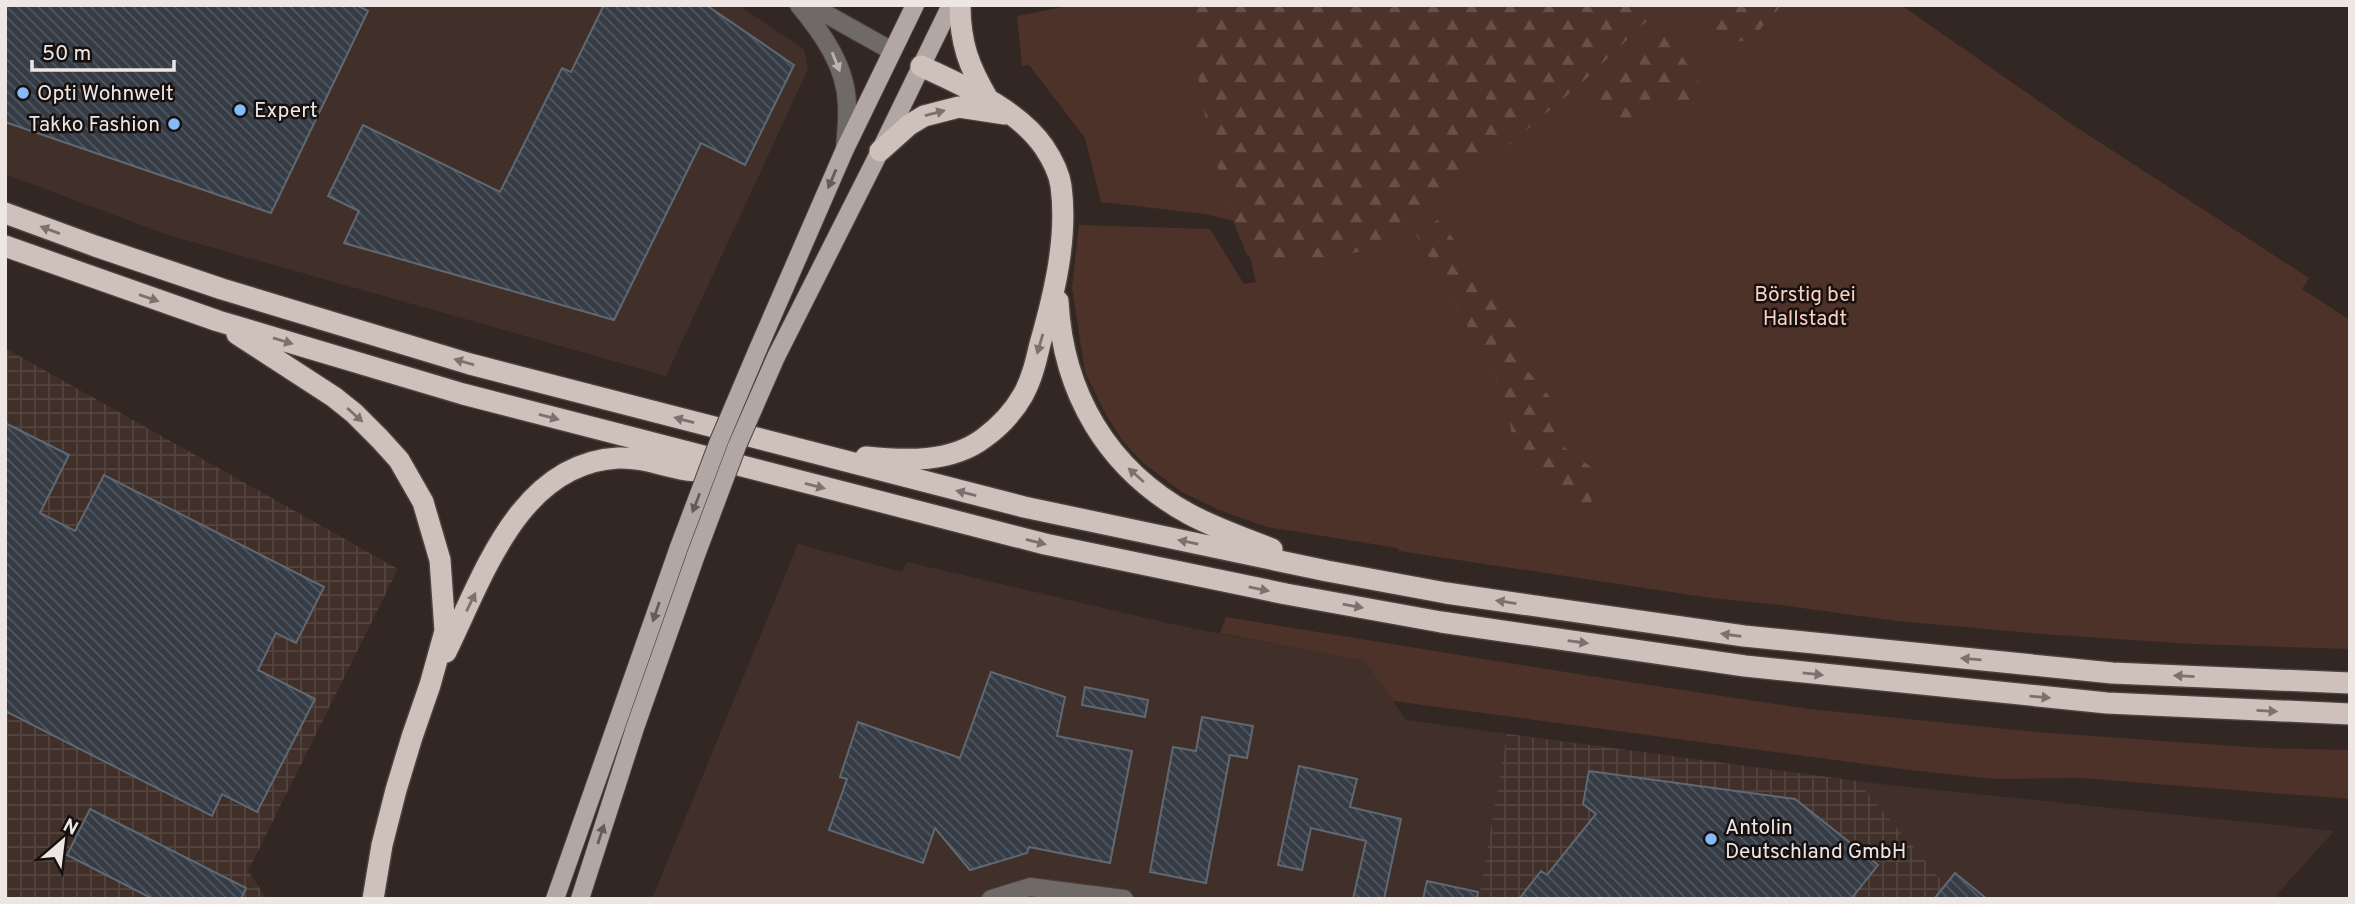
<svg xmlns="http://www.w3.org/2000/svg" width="2355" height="904" font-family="Overpass,sans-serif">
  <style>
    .built { fill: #41302a }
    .industrial { fill: url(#industrial-grid) }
    .green { fill: #4c3229 }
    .forest { fill: url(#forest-firs) }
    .building { fill: url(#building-back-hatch); stroke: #606872; stroke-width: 2 }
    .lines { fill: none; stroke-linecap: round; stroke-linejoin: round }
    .minor-casing { stroke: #4c423e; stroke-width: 20 }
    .major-casing { stroke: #4c423e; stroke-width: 20 }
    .highway-casing { stroke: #4c423e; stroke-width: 24 }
    .minor { stroke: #6f6967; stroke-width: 18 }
    .major { stroke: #b3a7a3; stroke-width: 18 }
    .highway { stroke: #cec0bb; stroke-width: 21 }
    .major-bridge-casing { stroke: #4c423e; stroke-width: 20; stroke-linecap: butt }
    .major-bridge { stroke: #b3a7a3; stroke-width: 18 }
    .oneway { fill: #bbb4b1 }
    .oneway2 { fill: #7b716e }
    .oneway3 { fill: #645c5a }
    .poi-dot { fill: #85bbfb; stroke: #161110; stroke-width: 2.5 }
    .labels { text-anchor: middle; stroke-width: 5; stroke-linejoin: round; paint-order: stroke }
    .poi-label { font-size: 21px; fill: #eee6e3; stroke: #161110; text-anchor: start }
    .park-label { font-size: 21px; fill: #fecebd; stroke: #161110 }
  </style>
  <defs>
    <pattern id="industrial-grid" width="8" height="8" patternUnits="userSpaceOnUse" patternTransform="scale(1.75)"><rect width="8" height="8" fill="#41302a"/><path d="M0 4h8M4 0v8" fill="none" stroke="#54443e"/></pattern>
    <pattern id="forest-firs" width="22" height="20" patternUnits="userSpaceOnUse" patternTransform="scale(1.75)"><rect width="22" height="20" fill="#4c3229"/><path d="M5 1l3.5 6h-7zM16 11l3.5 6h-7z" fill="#665048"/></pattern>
    <pattern id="building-back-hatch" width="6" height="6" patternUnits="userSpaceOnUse" patternTransform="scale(1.75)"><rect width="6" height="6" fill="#353c45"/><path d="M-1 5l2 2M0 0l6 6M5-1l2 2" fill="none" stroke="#535860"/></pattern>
  </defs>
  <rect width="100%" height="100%" fill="#322723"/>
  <path class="built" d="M5 5H738L804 49 808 69 666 376 168 235 5 174Z
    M798 544 902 572 907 562 1176 625 1366 661 1406 720 1880 784 2334 831 2273 899H652Z"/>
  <path class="industrial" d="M5 348 398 569 248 871 267 899H5Z
    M1507 734 1857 781 1957 899H1479Z"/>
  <path class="green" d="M1073 5H1901L2073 125 2309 278 2302 289 2350 320V649L2193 644 2042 634 1897 621 1780 605 1711 598 1399 551 1398 548 1267 527 1219 510 1182 492 1143 463 1123 441 1106 415 1085 372 1072 288 1079 225 1210 229 1244 284 1256 282 1242 223 1205 214 1101 202 1085 138 1029 65 1022 66 1017 16Z
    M1226 617 1590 676 1809 709 2036 732 2263 748 2350 750V799L2080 778 1995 779 1909 770 1393 701 1365 661 1220 633Z"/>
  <path class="forest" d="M1185 5H1664L1577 87 1499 153 1407 225 1363 251 1327 258 1263 265 1247 255 1227 206 1205 115Z
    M1707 5H1782L1751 39 1717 46Z
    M1663 27 1713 104 1668 99 1641 108 1640 132 1620 146 1591 96Z
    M1439 219 1517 328 1527 370 1550 397 1564 447 1595 470 1591 503 1565 507 1541 463 1514 449 1507 402 1493 372 1416 234Z"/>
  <path class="building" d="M5 5H357L368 11 271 213 5 122Z
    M604 5H706L794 65 745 165 701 143 614 320 344 243 359 211 328 196 363 125 500 192 562 68 571 72Z
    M5 423 69 455 40 513 75 531 104 475 324 587 296 643 276 633 258 670 315 699 257 812 222 794 212 816 5 711Z
    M991 672 1065 697 1057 736 1132 751 1110 863 1029 847 1027 853 970 870 935 828 923 863 829 830 847 779 840 777 858 722 960 758Z
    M1085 687 1148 700 1145 717 1082 705Z
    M1202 717 1253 726 1247 758 1230 755 1206 883 1150 872 1173 747 1196 751Z
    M1299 766 1357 779 1350 807 1401 819 1384 899H1353L1366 841 1311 828 1302 870 1278 865Z
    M1589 771 1795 799 1878 865 1851 899H1519L1541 871 1547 875 1596 814 1583 804Z
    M90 809 246 888 241 899H153L67 855Z
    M1955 873 1987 899H1934Z
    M1427 881 1478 892 1477 899H1423Z"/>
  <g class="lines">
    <g class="minor-casing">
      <path id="minor" d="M799 5C822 33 846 66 847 104 848 119 846 134 845 149
        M810 5 892 51
        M991 899 1030 887 1124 899"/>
    </g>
    <g class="major-casing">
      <path id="major" d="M758 349 845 149 915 5
        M776 357 880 151 951 5
        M555 899 679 547
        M580 899 635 728 696 555"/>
    </g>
    <g class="highway-casing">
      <path id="highway" d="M960 5C960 43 969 67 988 99
        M880 151 909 125 924 116 959 107 1005 114
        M5 213 95 246 222 289 470 364 1024 507 1327 571 1446 593 1744 636 2112 673 2350 683
        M5 246 218 321 463 394 1045 544 1286 594 1441 622 1745 666 2107 703 2350 714
        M1058 301C1063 393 1107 469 1189 514 1215 528 1244 538 1272 549
        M237 334 334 397 354 413 380 439 399 460 423 502 440 560 445 631 430 685 412 737 396 790 382 845 373 899
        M866 457C905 461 951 463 984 438 999 427 1014 411 1023 395 1032 379 1036 361 1040 344 1054 295 1068 238 1061 186 1059 172 1052 159 1044 147 1017 108 963 86 921 66
        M446 652C483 577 519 463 618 458 642 457 663 466 686 470 698 472 712 470 724 470"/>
    </g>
    <use href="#minor" class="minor"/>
    <use href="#major" class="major"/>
    <use href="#highway" class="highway"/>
    <g class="major-bridge-casing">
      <path id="major-bridge" d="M679 547 719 441 758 349
        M696 555 737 446 776 357"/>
    </g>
    <use href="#major-bridge" class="major-bridge"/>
  </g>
  <defs><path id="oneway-solid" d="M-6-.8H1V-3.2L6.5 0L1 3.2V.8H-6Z" transform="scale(1.75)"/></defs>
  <use class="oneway" href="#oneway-solid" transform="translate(836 62) rotate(68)"/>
  <g class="oneway2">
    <use href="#oneway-solid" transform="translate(935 113) rotate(-15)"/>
    <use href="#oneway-solid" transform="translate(50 230) rotate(-160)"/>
    <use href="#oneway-solid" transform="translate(149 298) rotate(19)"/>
    <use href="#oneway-solid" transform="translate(283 341) rotate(17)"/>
    <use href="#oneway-solid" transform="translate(1040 344) rotate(106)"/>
    <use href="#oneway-solid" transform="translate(464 362) rotate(-164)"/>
    <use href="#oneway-solid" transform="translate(355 415) rotate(42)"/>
    <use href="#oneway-solid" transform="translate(549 417) rotate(15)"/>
    <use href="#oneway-solid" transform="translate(684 420) rotate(-165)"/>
    <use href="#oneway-solid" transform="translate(1136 475) rotate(-138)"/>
    <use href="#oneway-solid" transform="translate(815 486) rotate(14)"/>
    <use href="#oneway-solid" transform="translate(966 493) rotate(-166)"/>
    <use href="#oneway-solid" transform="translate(1036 542) rotate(14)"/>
    <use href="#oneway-solid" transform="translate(1188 542) rotate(-168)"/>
    <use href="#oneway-solid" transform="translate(1259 589) rotate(12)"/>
    <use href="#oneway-solid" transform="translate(471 602) rotate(-64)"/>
    <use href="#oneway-solid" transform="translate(1506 602) rotate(-171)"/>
    <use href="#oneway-solid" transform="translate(1353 606) rotate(10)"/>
    <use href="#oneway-solid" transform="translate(1731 635) rotate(-172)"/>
    <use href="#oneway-solid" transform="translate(1578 642) rotate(8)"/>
    <use href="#oneway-solid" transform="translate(1971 659) rotate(-175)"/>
    <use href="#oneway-solid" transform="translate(1813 674) rotate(6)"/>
    <use href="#oneway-solid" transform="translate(2184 676) rotate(-177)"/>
    <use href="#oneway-solid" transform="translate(2040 697) rotate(5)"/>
    <use href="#oneway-solid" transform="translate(2267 711) rotate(3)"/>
  </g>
  <g class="oneway3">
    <use href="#oneway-solid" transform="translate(832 179) rotate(113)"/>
    <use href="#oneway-solid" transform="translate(696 503) rotate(111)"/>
    <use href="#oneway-solid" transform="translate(656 612) rotate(109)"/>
    <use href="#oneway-solid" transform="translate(601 834) rotate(-72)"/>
  </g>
  <g class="poi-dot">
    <circle cx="23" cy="93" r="7"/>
    <circle cx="240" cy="110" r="7"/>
    <circle cx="174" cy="124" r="7"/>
    <circle cx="1711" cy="839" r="7"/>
  </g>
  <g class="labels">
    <g class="poi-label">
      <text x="37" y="100">Opti Wohnwelt</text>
      <text x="254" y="117">Expert</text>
      <text x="160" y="131" text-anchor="end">Takko Fashion</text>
      <text x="1725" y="834">Antolin<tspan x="1725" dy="24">Deutschland GmbH</tspan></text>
    </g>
    <g class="park-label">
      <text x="1805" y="301">Börstig bei<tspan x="1805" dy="24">Hallstadt</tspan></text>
    </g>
  </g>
  <rect width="2355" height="904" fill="none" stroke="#eee6e3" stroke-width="14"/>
  <g transform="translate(63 841) rotate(28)" stroke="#161110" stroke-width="5" paint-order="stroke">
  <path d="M0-5L12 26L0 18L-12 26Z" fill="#eee6e3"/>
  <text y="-10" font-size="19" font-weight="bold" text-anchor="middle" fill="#eee6e3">N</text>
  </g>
  <path d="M32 60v10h142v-10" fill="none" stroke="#eee6e3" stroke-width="3.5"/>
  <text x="42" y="60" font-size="21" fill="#eee6e3" stroke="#161110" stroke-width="5" paint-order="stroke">50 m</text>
</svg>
